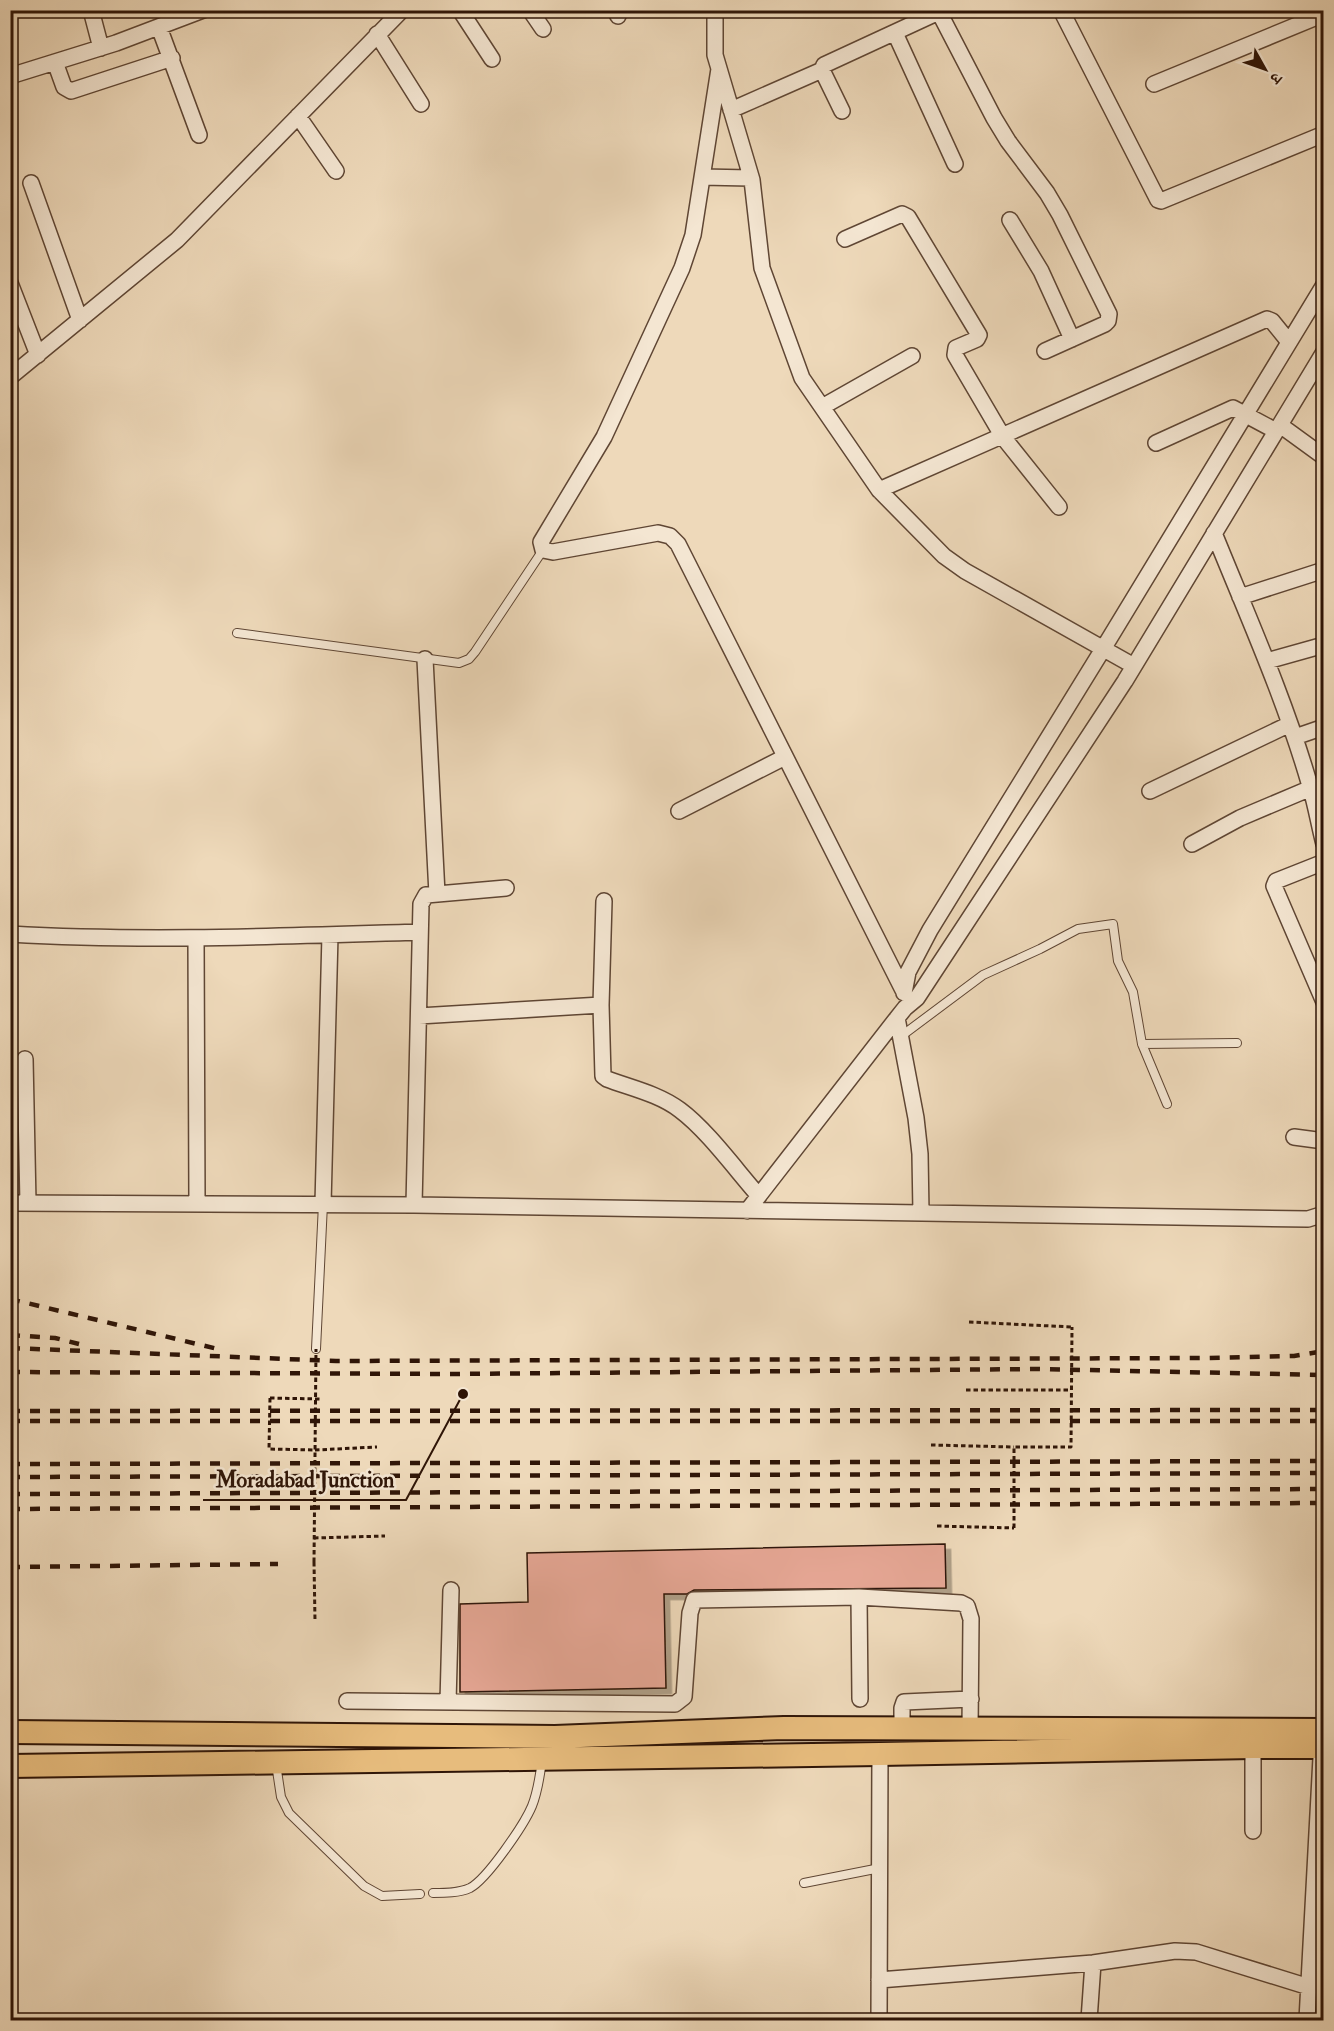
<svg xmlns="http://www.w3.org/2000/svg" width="1334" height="2031" font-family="'IM FELL Double Pica','Noto Serif Devanagari',serif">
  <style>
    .building { fill: #e5a694; stroke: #2f1507; stroke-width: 1.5; filter: url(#shadow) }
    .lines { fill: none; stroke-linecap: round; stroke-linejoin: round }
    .lane-casing { stroke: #5f4634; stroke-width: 10 }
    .street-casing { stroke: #5f4634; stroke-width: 18 }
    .primary-casing { stroke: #2f1507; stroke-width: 26 }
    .path { stroke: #2f1507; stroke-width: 3; stroke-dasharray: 4.5 3; stroke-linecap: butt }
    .lane { stroke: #f4e6d2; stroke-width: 8 }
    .street { stroke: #f4e6d2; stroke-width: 15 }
    .primary { stroke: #e7bc7d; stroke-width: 22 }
    .rail { stroke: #2f1507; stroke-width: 4.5; stroke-dasharray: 10 10; stroke-linecap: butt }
    .path-bridge { stroke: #2f1507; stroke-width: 3; stroke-dasharray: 4.5 3; stroke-linecap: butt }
    .leader { fill: none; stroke: #2f1507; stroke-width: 2 }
    .callout-dot { fill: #2f1507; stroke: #f4e6d2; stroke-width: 2 }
    .callout-label { font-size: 22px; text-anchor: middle; font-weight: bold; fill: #2f1507; stroke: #f4e6d2; stroke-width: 5; stroke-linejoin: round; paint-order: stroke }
  </style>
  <defs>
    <filter id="shadow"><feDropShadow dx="5.5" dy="5.5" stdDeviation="0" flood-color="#0004"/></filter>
  </defs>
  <rect width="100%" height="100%" fill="#eed9ba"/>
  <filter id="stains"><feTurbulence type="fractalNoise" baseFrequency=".00333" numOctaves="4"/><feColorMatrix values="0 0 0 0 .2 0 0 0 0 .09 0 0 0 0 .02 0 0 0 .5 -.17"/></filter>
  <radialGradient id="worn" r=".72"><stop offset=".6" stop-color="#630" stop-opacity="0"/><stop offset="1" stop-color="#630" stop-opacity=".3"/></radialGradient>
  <path class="building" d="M945 1544 946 1588 694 1590 687 1594H664L666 1688 460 1692V1604L528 1602 527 1553Z"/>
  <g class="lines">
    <g class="lane-casing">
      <path id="lane" d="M237 633 459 663 469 659 475 652 543 550
        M900 1037 983 975 1040 949 1078 929 1113 924 1118 961 1133 992 1142 1044 1167 1104
        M1142 1044 1237 1043
        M316 1349 323 1204
        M276 1764 281 1797 289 1813 364 1886 382 1896 420 1894
        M804 1883 880 1868
        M433 1893C445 1893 459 1893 470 1888 487 1879 524 1825 532 1806 538 1791 540 1776 542 1760"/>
    </g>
    <g class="street-casing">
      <path id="street" d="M91 10 101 48
        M460 10 492 59
        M530 10 543 29
        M615 10 618 16
        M715 10V55L752 180 762 268 802 378 879 490 944 556 965 571 1134 666
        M1061 10 1158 200 1161 201 1324 134
        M939 12 994 118 1008 141 1047 193 1060 215 1109 314 1108 321 1105 324 1045 351
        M159 27 199 135
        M895 33 955 164
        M377 34 421 104
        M55 62 64 87 71 91 172 58
        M719 69 693 235 682 268 604 437 541 542 543 550 553 552 658 533 670 536 678 544 903 990
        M10 76 116 43 203 10
        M1154 84 1324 14
        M731 110 822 70
        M842 111 822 70 824 65 943 10
        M298 116 336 171
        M702 177 750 178
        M31 183 80 320
        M1010 220 1041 271 1072 339
        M845 239 902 214 908 217 979 335 977 339 956 348 955 355 1003 437 1059 507
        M10 283 38 355
        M10 377 177 240 402 10
        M822 407 912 356
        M1280 425 1324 457
        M1156 443 1233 408 1276 431
        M879 490 1267 319 1272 321 1289 342
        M1214 533C1248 617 1285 699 1310 786 1316 805 1319 825 1324 844
        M1240 597 1324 570
        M425 659 437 894
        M1267 661 1324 645
        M1295 737 1324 727
        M1150 791 1290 724
        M679 811 785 757
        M1192 844 1240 818 1311 788
        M1324 862 1276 881 1274 886 1324 1002
        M604 901 601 1005 603 1076 607 1079C631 1088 659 1094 680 1110 707 1130 736 1170 759 1196
        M10 934C147 942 284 936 420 932
        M196 938 197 1203
        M904 993 908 972 930 930 1103 649 1324 285
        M419 1016 601 1005
        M897 1018 916 1118 920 1154 921 1213
        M25 1059 28 1203
        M1294 1137 1324 1141
        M10 1203 414 1205 1308 1219 1324 1214
        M323 1204 330 935
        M414 1205 421 904 426 895 506 888
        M747 1211 897 1018 905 1008 917 998 1125 681 1324 352
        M860 1699 859 1597 961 1603 967 1606 971 1619 970 1729
        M347 1701 675 1704 684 1697 690 1613 694 1600 859 1597
        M448 1702 451 1590
        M902 1729V1708L904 1702 971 1699
        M1253 1831V1747
        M879 1980 1093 1963 1175 1951 1196 1952 1309 1987
        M879 2020 880 1754
        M1089 2020 1093 1963
        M1307 2020 1322 1739"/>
    </g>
    <g class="primary-casing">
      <path id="primary" d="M10 1732 555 1737 784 1728 1324 1730
        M10 1766 880 1754 1253 1747H1324"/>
    </g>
    <path class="path" d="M969 1322 1072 1327
      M966 1390H1071
      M270 1398 321 1399
      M931 1445 1014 1447
      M315 1450 377 1447
      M937 1526 1014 1528
      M314 1538 385 1536
      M314 1562 315 1621"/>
    <use href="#lane" class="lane"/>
    <use href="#street" class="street"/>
    <use href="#primary" class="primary"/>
    <path class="rail" d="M10 1299 222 1350
      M10 1335 55 1338 79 1344
      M10 1348 336 1361 1205 1358 1294 1356 1324 1351
      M10 1372 450 1374 1038 1369 1324 1375
      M10 1411 1324 1410
      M10 1421H1324
      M10 1464 1324 1461
      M10 1477 1324 1473
      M10 1494 1324 1489
      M10 1509 1324 1503
      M10 1567 278 1564"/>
    <path class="path-bridge" d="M270 1398 269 1449 315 1450
      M1014 1528V1447H1071L1072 1327
      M314 1562 316 1349"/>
  </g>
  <path class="leader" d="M463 1394L406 1500H203"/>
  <circle class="callout-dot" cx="463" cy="1394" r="6"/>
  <g class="callout-label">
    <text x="305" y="1487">Moradabad Junction</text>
  </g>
  <rect width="1334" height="2031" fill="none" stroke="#eed9ba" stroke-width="36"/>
  <rect x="12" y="12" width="1310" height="2007" fill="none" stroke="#2f1507" stroke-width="3"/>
  <rect x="18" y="18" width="1298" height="1995" fill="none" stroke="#2f1507" stroke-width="1.5"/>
  <g transform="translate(1265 69) rotate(130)" stroke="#f4e6d2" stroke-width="4.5" paint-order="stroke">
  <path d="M0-4.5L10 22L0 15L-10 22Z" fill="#2f1507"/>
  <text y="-9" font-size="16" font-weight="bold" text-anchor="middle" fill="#2f1507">उ</text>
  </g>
  <rect width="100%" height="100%" filter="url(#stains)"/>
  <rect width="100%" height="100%" fill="url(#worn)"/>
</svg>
